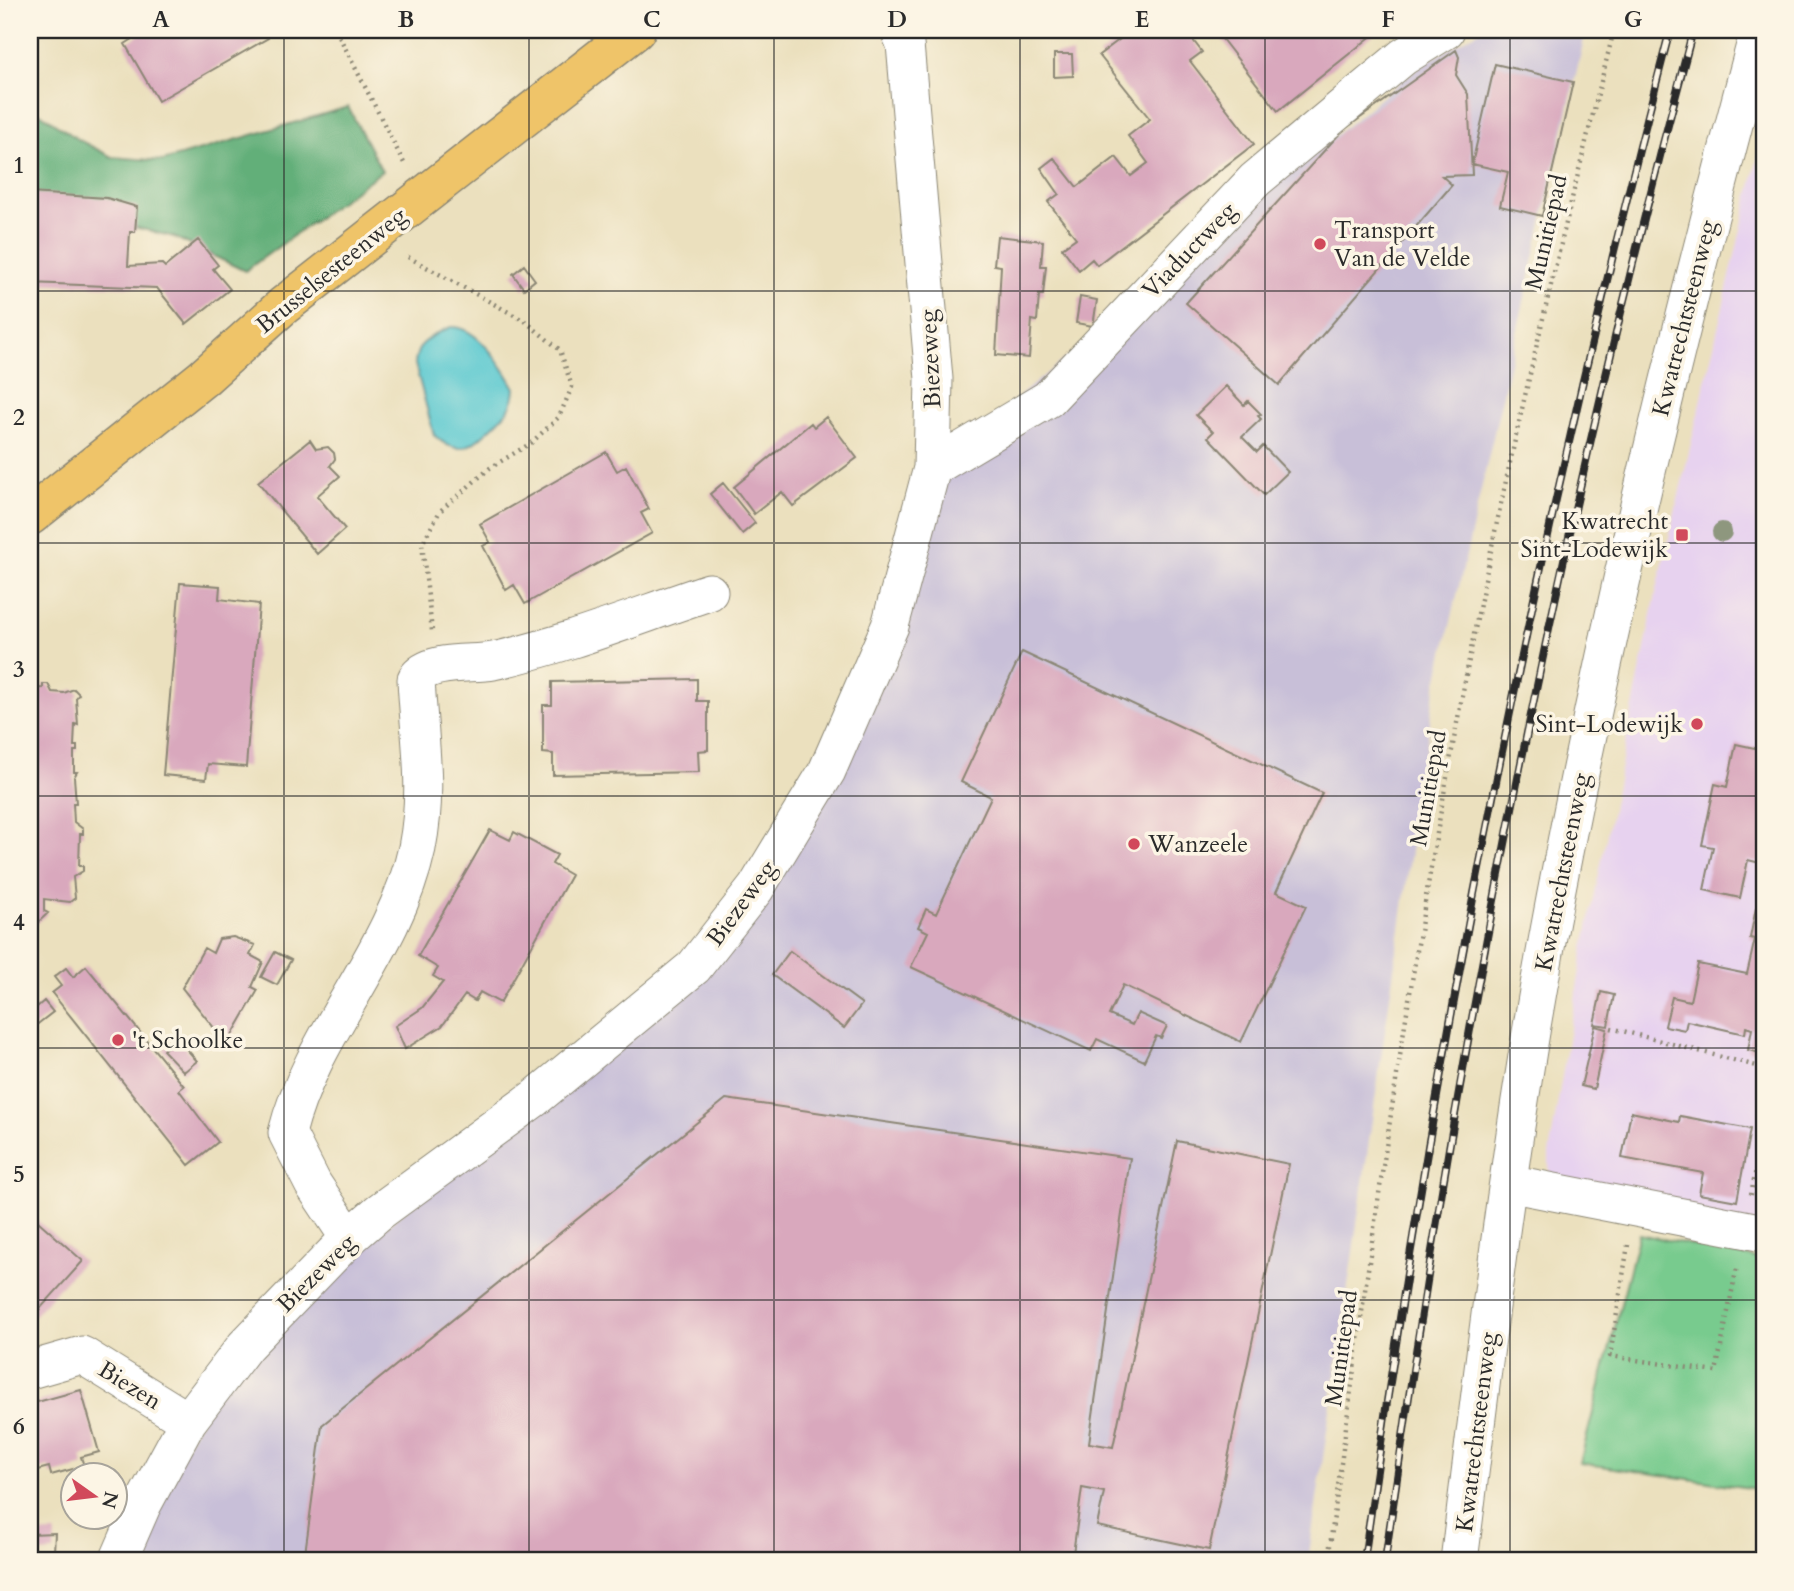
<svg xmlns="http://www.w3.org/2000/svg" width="1794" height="1591" font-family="Cardo,serif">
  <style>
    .built { fill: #e7d2ef }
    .industrial { fill: #c8bfd8 }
    .green { fill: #78cb8e; stroke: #527b5c; stroke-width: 2 }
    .forest { fill: #62af79; stroke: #466d52; stroke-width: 2 }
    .water { fill: #5cc9d0; stroke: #447a7e; stroke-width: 2 }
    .building { fill: #d9a8bd }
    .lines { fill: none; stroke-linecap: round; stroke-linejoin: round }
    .minor-casing { stroke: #8b8674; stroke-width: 39 }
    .major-casing { stroke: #8b8674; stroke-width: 41 }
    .path { stroke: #8b8674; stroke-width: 4.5; stroke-dasharray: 2 5; stroke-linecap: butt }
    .minor { stroke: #fff; stroke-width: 37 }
    .major { stroke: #efc469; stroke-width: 38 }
    .rail-casing { stroke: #2b2b2b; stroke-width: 8 }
    .rail { stroke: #fcf5e5; stroke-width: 5; stroke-dasharray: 16; stroke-linecap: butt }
    .tree { fill: #8e977e }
    .grid { fill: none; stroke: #2b2b2b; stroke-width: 2; stroke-opacity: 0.55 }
    .poi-dot { fill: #d1495b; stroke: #fcf5e5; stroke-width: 2.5 }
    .labels { text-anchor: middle; stroke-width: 7; stroke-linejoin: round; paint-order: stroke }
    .poi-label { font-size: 24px; fill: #2b2b2b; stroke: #fcf5e5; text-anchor: start }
    .street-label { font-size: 24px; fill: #2b2b2b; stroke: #fcf5e5 }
    .neatline { fill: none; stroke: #2b2b2b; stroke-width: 2.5 }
    .grid-label { font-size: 23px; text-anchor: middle; font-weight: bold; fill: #2b2b2b }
  </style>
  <rect width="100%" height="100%" fill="#fcf5e5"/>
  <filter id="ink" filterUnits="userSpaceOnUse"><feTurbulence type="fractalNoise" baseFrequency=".0143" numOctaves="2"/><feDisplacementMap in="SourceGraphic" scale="14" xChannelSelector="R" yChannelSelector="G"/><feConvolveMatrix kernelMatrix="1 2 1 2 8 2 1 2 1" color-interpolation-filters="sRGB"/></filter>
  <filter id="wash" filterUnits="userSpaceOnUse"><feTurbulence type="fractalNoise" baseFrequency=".00686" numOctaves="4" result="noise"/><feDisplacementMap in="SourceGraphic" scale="28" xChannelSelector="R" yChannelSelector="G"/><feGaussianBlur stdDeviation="1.57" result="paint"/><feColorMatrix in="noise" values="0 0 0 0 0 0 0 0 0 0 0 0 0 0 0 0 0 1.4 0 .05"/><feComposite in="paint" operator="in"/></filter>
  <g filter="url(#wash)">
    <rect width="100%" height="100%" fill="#ebe0be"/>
    <path class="built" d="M1764 131V1245L1549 1200V1154L1583 952 1657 589Z"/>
    <path class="industrial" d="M1481 30H1586L1433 700 1308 1561H118L245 1346 694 967 827 771 932 468 1417 68Z"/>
    <path class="green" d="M1639 1234 1764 1260V1490L1580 1463Z"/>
    <path class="forest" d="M348 107 382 171 245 271 174 237 86 215 30 213V111L40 113 79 140 112 157 163 161Z"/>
    <path class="water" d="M451 327C478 326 503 367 515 388 514 408 504 415 490 429 470 447 458 458 434 435L415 364C416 342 432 335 451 327Z"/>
    <g id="blocks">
      <path class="building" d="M147 30H264L268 38 158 101 125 44Z
        M1009 30H1056V34L1009 33Z
        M1132 30H1185L1202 52 1190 61 1254 144 1097 265 1092 259 1079 270 1062 248 1076 238 1048 202 1059 194 1041 168 1054 158 1077 187 1116 157 1131 176 1148 163 1128 136 1150 119 1099 55Z
        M1234 30H1379L1278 111 1222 39Z
        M1456 50 1459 57 1456 75 1468 94 1472 175 1442 176 1452 185 1279 385 1186 303 1342 131Z
        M1054 54H1072L1073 76 1054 77Z
        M1495 64 1573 82 1542 216 1500 206 1508 172 1472 164Z
        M30 193 107 198 137 207 135 232H130L128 266 162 264 165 267 198 240 218 265 213 269 230 289 186 324 157 288 30 283Z
        M997 236 1043 241 1041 266H1046L1043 295H1039L1037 321 1032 320 1029 358 996 355 1001 266 994 265Z
        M524 265 535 280 524 289 513 274Z
        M1080 297 1097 300 1093 326 1076 323Z
        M1226 386 1244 405 1248 401 1261 414 1258 416 1261 419 1242 437 1257 452 1263 446 1288 472 1264 495 1208 437 1213 432 1196 415Z
        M826 417 857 458 793 506 782 492 754 514 734 487 811 423 814 427Z
        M310 440 316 449 328 447 334 453 335 459 330 466 340 476 317 496 345 529 317 554 258 482Z
        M606 452 617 471 626 466 649 509 641 513 652 533 525 604 514 585 506 590 483 546 490 542 480 524Z
        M723 483 755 523 742 534 710 494Z
        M180 583 220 586 219 599 259 604 246 767 208 764 206 779 163 775Z
        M1022 652 1322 793 1276 892 1306 906 1241 1042 1123 985 1109 1015 1132 1025 1138 1013 1167 1026 1161 1038 1156 1036 1144 1061 1097 1039 1091 1051 911 967 928 932 918 927 926 909 936 914 991 797 961 782Z
        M697 679V701H708V750L698 751 699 772 553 775V754L543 753V705H552V682Z
        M43 684H48L52 692 64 693 74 689 79 694 76 698 78 725 75 724 74 746H77V751H74V772H77L74 777 76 803H73L74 822 83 829V834H80L79 866H83V871L73 877 75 898 70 902 44 899V911L48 913 30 930V689L43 688Z
        M1736 744 1764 750V864L1748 860 1740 898 1704 890 1713 847 1702 845 1715 784 1727 787Z
        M490 830 510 840 514 832 557 855 552 864 571 875 500 1003 480 992 475 1001 465 995 442 1026 405 1049 395 1026 422 1008 443 982 433 976 438 968 418 956Z
        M1763 895 1764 1054 1748 1050 1752 1029 1746 1027 1745 1034 1687 1021 1685 1030 1665 1026 1672 997 1690 1001 1698 964 1747 974 1755 939 1750 938 1756 908 1760 909Z
        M233 937 255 945 250 955 263 962 252 987 258 990 227 1044 182 988 204 948 213 953 219 939Z
        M790 951 862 1004 844 1028 772 975Z
        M275 952 291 960 277 985 261 977Z
        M86 966 184 1086 179 1090 218 1142 189 1165 52 993 61 986 54 977 66 968 73 977Z
        M1601 992 1614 995 1608 1026 1594 1024Z
        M44 1001 53 1012 30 1030V1013Z
        M1595 1026 1607 1029 1594 1089 1581 1086Z
        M177 1038 197 1061 184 1072 163 1050Z
        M726 1099 1130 1158 1089 1443 1113 1447 1177 1141 1289 1164 1209 1550 1097 1526 1104 1492 1082 1488 1072 1561H304L322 1425Z
        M1631 1112 1679 1122 1680 1116 1750 1129 1737 1201 1699 1194 1703 1173 1622 1158Z
        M30 1214 83 1261 30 1320Z
        M81 1390 99 1452 81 1457 84 1466 51 1475 49 1467 30 1472V1404Z
        M55 1533 54 1552 40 1553V1561H30V1534Z"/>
    </g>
  </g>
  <g filter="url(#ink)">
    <use href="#blocks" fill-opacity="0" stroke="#8b8674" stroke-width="2"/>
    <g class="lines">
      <g class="minor-casing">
        <path id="minor" d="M932 468 1048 399 1255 180 1403 57 1446 30
          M1508 1183 1764 1233
          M349 1238 313 1184 287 1133C312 1032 395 952 417 848 429 788 419 739 416 679 429 659 471 665 493 661 566 645 637 616 709 592
          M30 1370 82 1355 188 1421
          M118 1561 142 1506 188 1421 245 1346 349 1238 379 1212 535 1098 694 967 756 888 827 771 890 626 932 468 934 379 905 44 899 30
          M1459 1561C1485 1356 1508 1151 1546 947 1603 638 1678 333 1759 30"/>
      </g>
      <g class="major-casing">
        <path id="major" d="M30 516 203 378 283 306 636 30"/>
      </g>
      <path class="path" d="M336 30 404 163
        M408 257 525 321 560 350 572 387 559 417 531 443 490 468 440 511 422 544 432 631
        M1611 1028 1764 1068
        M1751 1195 1764 1127
        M1628 1245 1610 1356 1716 1372 1737 1266
        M1328 1561C1366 1274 1407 986 1461 702 1503 476 1558 252 1614 30"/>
      <use href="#minor" class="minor"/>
      <use href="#major" class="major"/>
      <g class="rail-casing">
        <path id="rail" d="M1364 1561C1435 1046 1538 533 1670 30
          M1385 1561C1457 1045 1558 533 1693 30"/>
      </g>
      <use href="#rail" class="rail"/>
    </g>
    <circle class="tree" cx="1722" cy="532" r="10"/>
  </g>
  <path class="grid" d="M284 30V1561M529 30V1561M774 30V1561M1020 30V1561M1265 30V1561M1510 30V1561M30 291H1764M30 543H1764M30 796H1764M30 1048H1764M30 1300H1764"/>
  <g class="poi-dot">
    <circle cx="1320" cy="244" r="7"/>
    <rect x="1675" y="528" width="14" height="14" rx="3.5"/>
    <circle cx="1697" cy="724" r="7"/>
    <circle cx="1134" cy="844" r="7"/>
    <circle cx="118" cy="1040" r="7"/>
  </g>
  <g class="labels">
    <g class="poi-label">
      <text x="1334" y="238">Transport<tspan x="1334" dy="28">Van de Velde</tspan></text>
      <text x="1668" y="529" text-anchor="end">Kwatrecht<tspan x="1668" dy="28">Sint-Lodewijk</tspan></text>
      <text x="1683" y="732" text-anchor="end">Sint-Lodewijk</text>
      <text x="1148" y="852">Wanzeele</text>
      <text x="132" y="1048">'t Schoolke</text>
    </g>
    <g class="street-label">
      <text transform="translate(1546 232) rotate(-77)" y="8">Munitiepad</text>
      <text transform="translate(1189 250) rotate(-46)" y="8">Viaductweg</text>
      <text transform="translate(331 270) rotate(-39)" y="8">Brusselsesteenweg</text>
      <text transform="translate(1684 318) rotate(-76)" y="8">Kwatrechtsteenweg</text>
      <text transform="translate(930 359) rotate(-93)" y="8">Biezeweg</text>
      <text transform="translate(1428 788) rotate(-80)" y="8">Munitiepad</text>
      <text transform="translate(1562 872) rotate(-79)" y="8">Kwatrechtsteenweg</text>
      <text transform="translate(741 903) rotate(-54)" y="8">Biezeweg</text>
      <text transform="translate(316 1273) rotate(-45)" y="8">Biezeweg</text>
      <text transform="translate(1341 1348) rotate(-82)" y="8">Munitiepad</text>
      <text transform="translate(130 1385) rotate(32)" y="8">Biezen</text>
      <text transform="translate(1476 1432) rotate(-83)" y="8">Kwatrechtsteenweg</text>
    </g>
  </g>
  <rect width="1794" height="1591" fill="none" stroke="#fcf5e5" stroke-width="77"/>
  <g transform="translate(94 1496) rotate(104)"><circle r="33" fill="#fcf5e5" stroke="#a8a49b" stroke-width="2"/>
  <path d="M0-5L12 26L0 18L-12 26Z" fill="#d1495b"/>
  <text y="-10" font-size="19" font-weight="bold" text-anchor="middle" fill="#2b2b2b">N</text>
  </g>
  <rect x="38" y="38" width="1718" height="1514" class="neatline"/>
  <g class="grid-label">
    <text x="161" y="27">A</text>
    <text x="406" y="27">B</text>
    <text x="652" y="27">C</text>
    <text x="897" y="27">D</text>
    <text x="1142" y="27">E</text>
    <text x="1388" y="27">F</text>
    <text x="1633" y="27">G</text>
    <text x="19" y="173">1</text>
    <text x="19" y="425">2</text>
    <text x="19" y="677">3</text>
    <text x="19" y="930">4</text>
    <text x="19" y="1182">5</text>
    <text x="19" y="1434">6</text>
  </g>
</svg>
